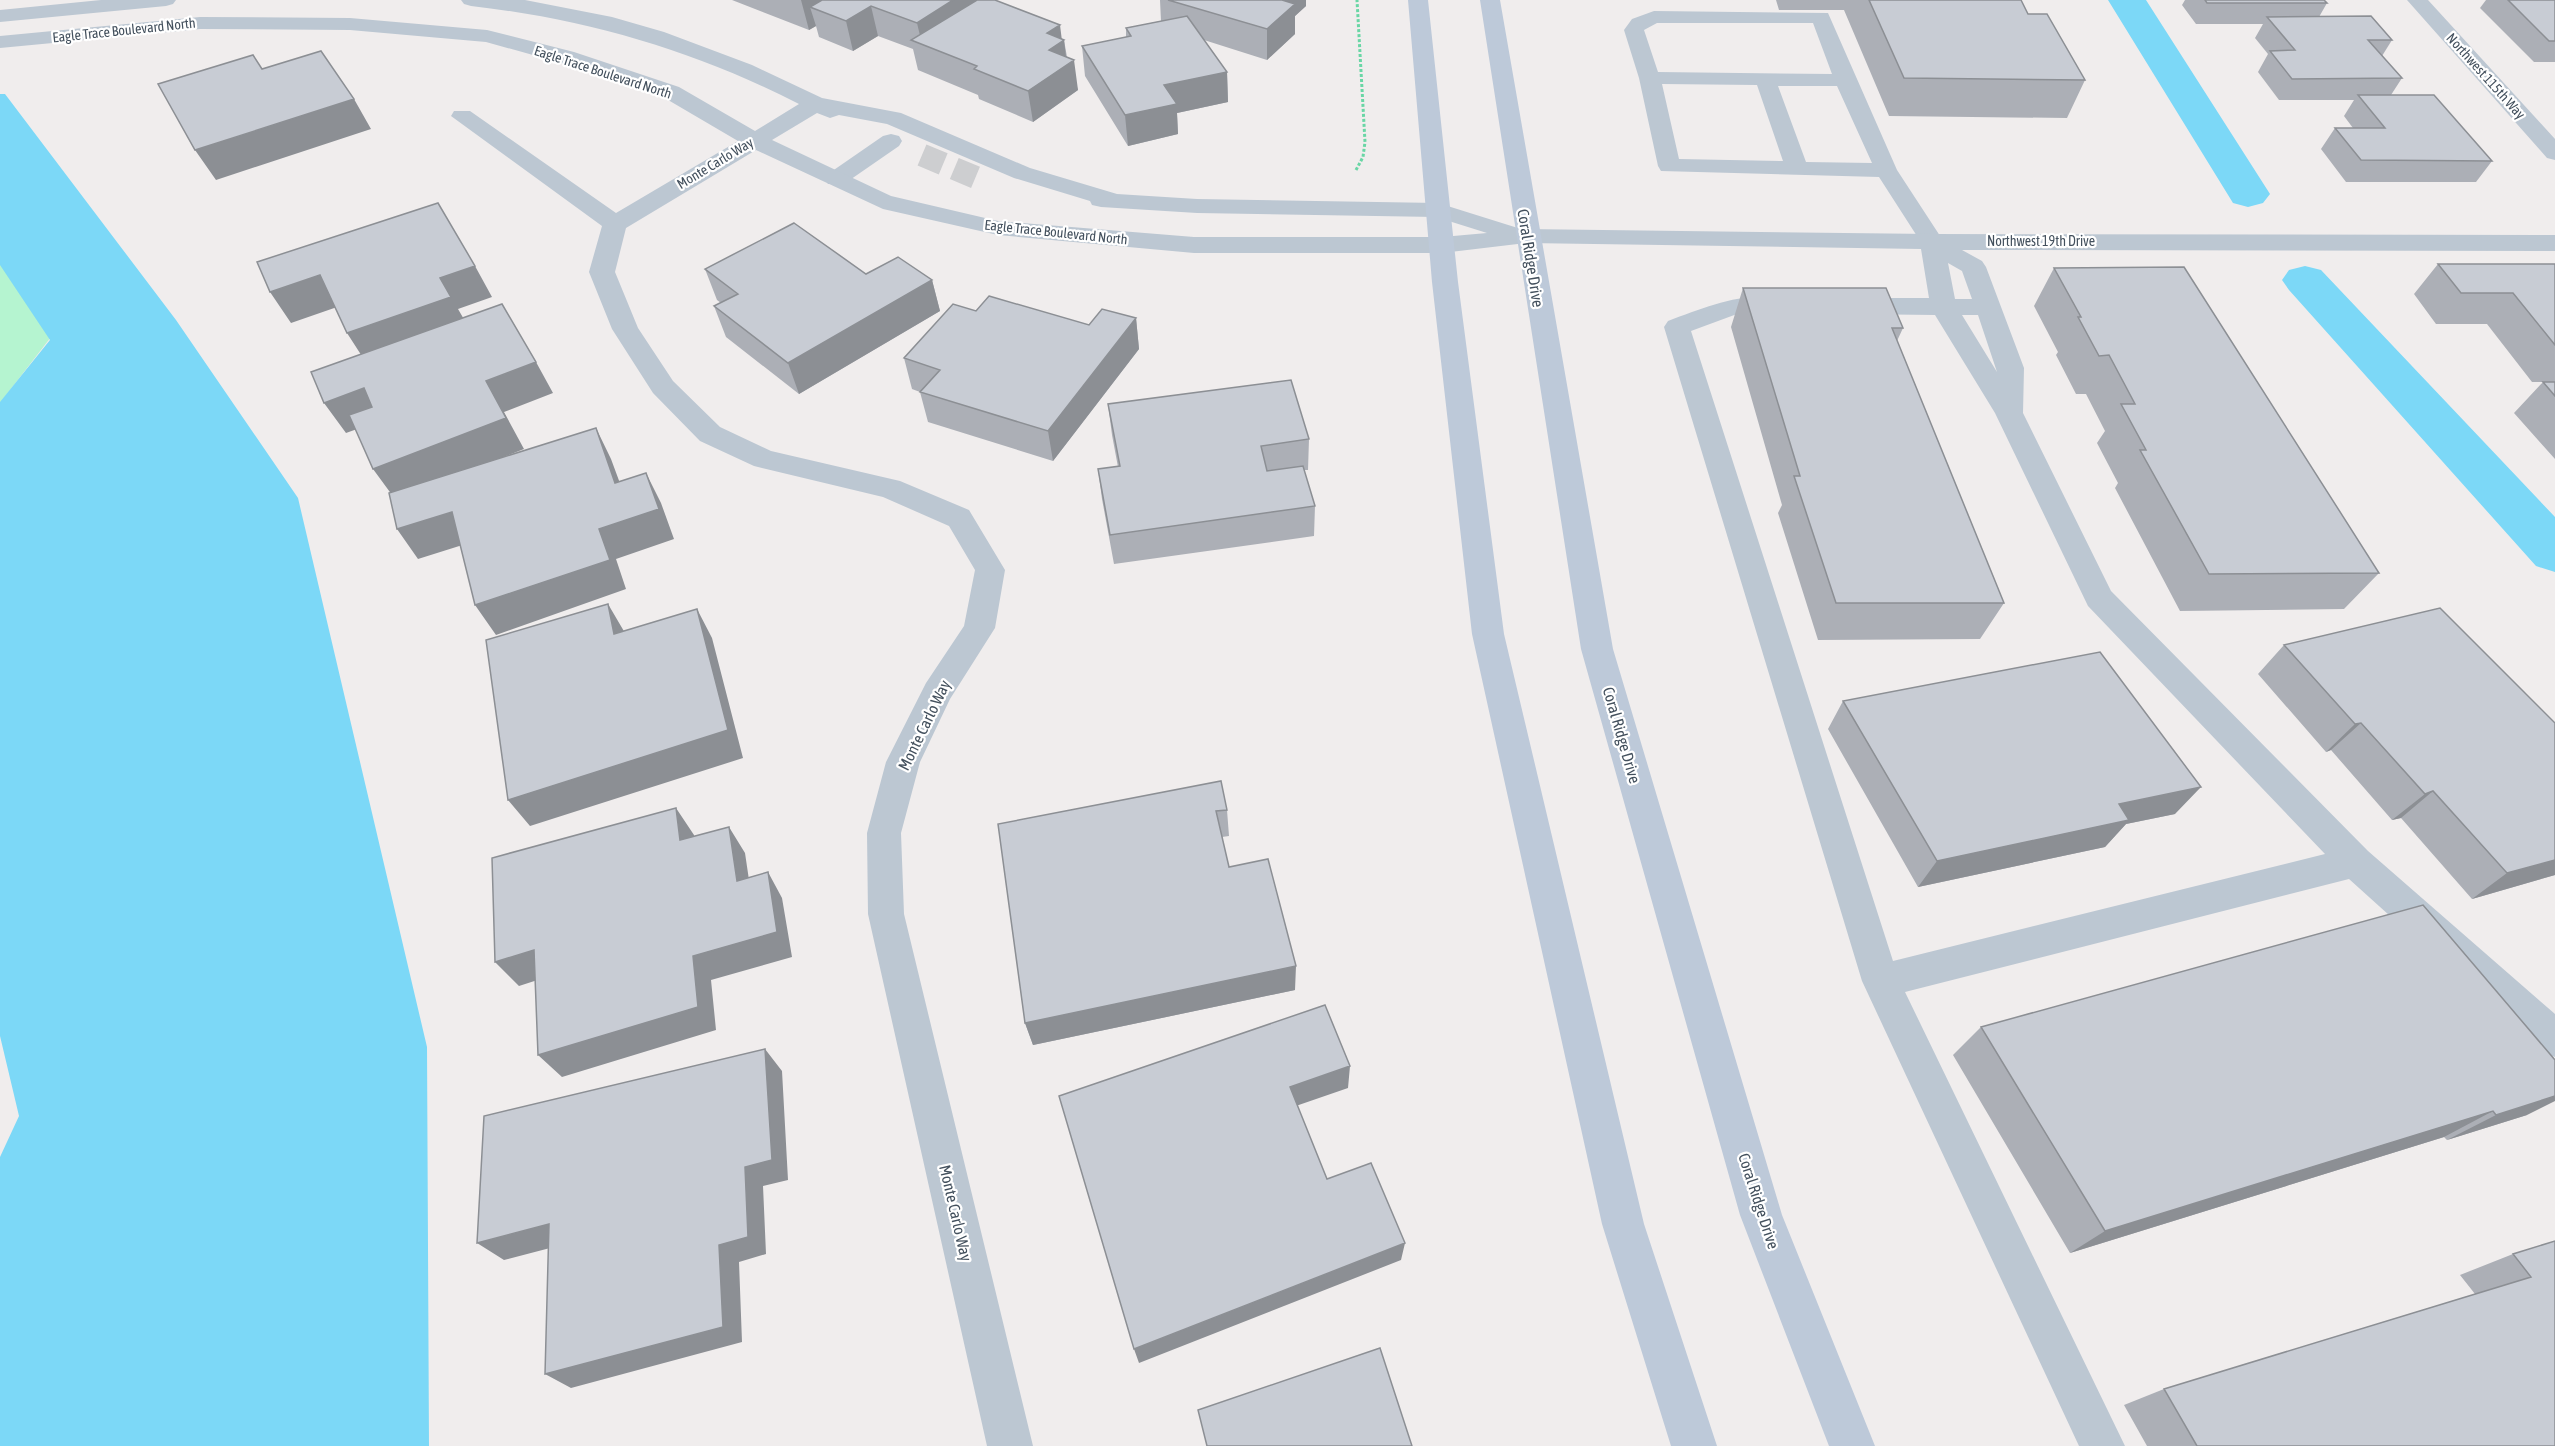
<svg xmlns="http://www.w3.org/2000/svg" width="2555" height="1446" font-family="'Asap Condensed',sans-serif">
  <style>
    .green { fill: #b5f4d0 }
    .water { fill: #7cd8f7 }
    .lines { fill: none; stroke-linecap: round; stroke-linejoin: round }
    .canal { fill: #7cd8f7; fill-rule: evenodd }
    .street-tunnel { stroke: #cdced0; stroke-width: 23; stroke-dasharray: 23 12; stroke-linecap: butt }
    .path { stroke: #69d6a5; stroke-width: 3; stroke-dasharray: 3 2; stroke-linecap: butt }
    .lane { fill: #bcc7d2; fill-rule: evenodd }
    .street { fill: #bcc7d2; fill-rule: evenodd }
    .secondary { fill: #bdc9d9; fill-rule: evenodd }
    .wall { fill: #acafb6 }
    .shaded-wall { fill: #8c8f94 }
    .building { fill: #c8ccd4; stroke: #8c8f94; stroke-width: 1.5 }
    .labels { text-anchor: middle; stroke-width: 4.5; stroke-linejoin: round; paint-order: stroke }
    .far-street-label { font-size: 14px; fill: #43505d; stroke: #fff }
    .street-label { font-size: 16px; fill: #43505d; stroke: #fff }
  </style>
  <rect width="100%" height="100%" fill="#f0eded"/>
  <path class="green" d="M0 249 54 333 0 403Z"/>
  <path class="water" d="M0 94H5L176 320 298 498 427 1047 429 1446H0V1157L19 1116 0 1036V402L50 340 0 265Z"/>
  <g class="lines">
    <path class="canal" d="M2108 0H2146L2270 194 2263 203 2248 207 2233 203Z
      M2305 266 2321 270 2555 517V572L2536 566 2289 290 2282 280 2289 270Z"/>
    <path class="street-tunnel" d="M922 155 977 178"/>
    <path class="path" d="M1356 170 1363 157 1365 142 1357 0"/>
    <path class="lane" d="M1654 11 1828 13 1897 170 1944 242 1940 247 1932 249 1924 247 1879 177 1661 171 1658 166 1639 78 1624 30 1632 19ZM1657 23H1813L1832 74 1658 72 1644 30ZM1662 84 1757 85 1783 161 1679 159ZM1778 86H1837L1872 163 1806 162Z
      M891 134 899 136 902 141 899 146 844 184H828L825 179 828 174 883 136Z"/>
    <path class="street" d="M101 0H176L173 4 166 6 0 22V10Z
      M461 0H525L612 17 664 32 752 65 822 98 901 113 1030 168 1117 194 1197 199 1438 203 1521 229 1932 234 2555 235V251L1962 250 1982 261 1986 267 2024 368 2023 413 2111 591 2368 851 2555 1014V1057L2541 1052 2349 879 1905 992 2125 1446H2079L1862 981 1664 327 1668 321C1708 306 1748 289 1791 300L1795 306 1791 312 1737 314 1691 331 1893 961 2325 854 2088 606 1995 413 1935 315 1849 314 1840 312 1836 306 1840 300 1849 298H1929L1921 249 1527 243 1442 253H1194L998 235 883 209 756 150 626 228 615 272 638 328 673 381 720 427 771 451 900 481 969 510 1005 570 995 628 950 699 920 762 901 833 904 914 1033 1446H987L868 914 867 833 886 762 926 683 964 626 975 570 949 526 883 497 754 466 700 441 653 393 612 329 589 272 602 226 451 116 454 111H470L616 213 738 141 663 97 558 62 486 42 350 30 200 29 0 48V36L200 17 350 18 487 30 574 52 679 87 755 131 799 104C695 51 587 19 471 6L464 4ZM817 113 830 118 839 115 887 124 1014 178 1090 201 1092 205 1101 207 1197 213 1436 217 1487 233 1442 237H1194L998 221 891 196 772 140ZM1948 263 1962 271 1972 299H1955ZM1962 315H1978L1997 372Z
      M2407 0H2428L2555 139V160L2547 158Z"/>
    <path class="secondary" d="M1408 0H1428L1458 282 1504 634 1644 1224 1717 1446H1671L1602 1224 1472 634 1432 282Z
      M1480 0H1500L1613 649 1782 1215 1875 1446H1829L1740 1215 1581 649Z"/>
  </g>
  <path class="wall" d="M732 0H995L1064 40 1067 57 1078 90 1033 122 979 99 978 95 918 70 913 49 878 36 853 51 819 37 816 26 809 30Z
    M1160 0H1306V6L1295 16V34L1267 60 1204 40 1227 72 1228 102 1177 113 1178 134 1128 146 1085 76 1082 46 1126 37V28L1161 21Z
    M1776 0H2021L2028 14 2085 80 2067 118 1889 116 1844 10H1779Z
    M2185 0H2324L2327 3 2319 17 2392 40 2382 56 2402 78 2391 95 2492 161 2476 182H2346L2321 149 2335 128H2353L2344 116 2354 100H2279L2258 72 2268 54 2255 38 2263 24H2196L2182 5Z
    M2486 0H2555V62H2534L2480 8Z
    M2438 264H2555V459L2514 413 2543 382H2549H2532L2487 324H2436L2414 294Z
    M2054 268 2379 573 2344 609 2180 611 2115 488 2118 483 2097 443 2105 431 2086 394H2076L2056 355 2058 352 2034 306Z
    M705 269 866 274 932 280 940 311 799 394 726 337 714 306 721 303 717 300Z
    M1743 288 1903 328 1897 341 2004 603 1980 639 1818 640 1778 513 1782 505 1731 327Z
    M976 311 1089 325 1136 318 1139 349 1053 461 928 422 920 392 912 389 904 358Z
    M1108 404 1309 439 1308 470H1304L1315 506 1314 536 1114 564 1102 499 1098 469 1118 467 1112 435Z
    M2284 645 2555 723V875L2472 899 2401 818 2392 820 2331 750 2326 752 2258 674Z
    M1843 701 2175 814 2126 824 2105 847 1918 887 1828 729Z
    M1227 810 1229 836 1222 837 1229 867 1295 990 1033 1045 1025 1023 998 824Z
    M1981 1027 2527 1115 2447 1140 2444 1137 2070 1253 1953 1055Z
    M2555 1241V1446H2147L2124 1405 2164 1389 2475 1294 2460 1275 2513 1254Z"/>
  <path class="shaded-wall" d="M801 0H859L810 7 816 26 809 30Z
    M953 0H984L922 44 917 23Z
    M1280 0H1306V6L1295 16V34L1267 60V29Z
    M871 6 878 36 853 51 846 21Z
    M1060 25 1062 41 1064 40 1067 65 1074 60 1078 90 1033 122 1028 91 1047 33Z
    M1227 72 1228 102 1177 113 1178 134 1128 146 1125 115 1164 85Z
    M354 99 371 129 216 180 195 150Z
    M475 266 492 297 458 309 469 328 367 364 347 333 440 278Z
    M320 275 340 306 291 323 270 292Z
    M932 280 940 311 799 394 788 363Z
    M1136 318 1139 349 1053 461 1048 431Z
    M536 362 553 393 504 412 524 449 395 499 373 469 486 381Z
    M364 388 385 419 346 433 324 403Z
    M596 428 611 459 631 513 615 483Z
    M646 473 661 503 674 539 616 559 626 589 496 635 475 605 599 529Z
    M452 512 472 542 418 559 397 529Z
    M608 604 625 633 614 634Z
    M697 609 712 638 743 758 530 826 508 800Z
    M2361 723 2331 750 2326 752 2355 724Z
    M2201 787 2175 814 2126 824 2105 847 1918 887 1937 861 2119 804Z
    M2433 791 2401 818 2392 820 2425 794Z
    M676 808 694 835 698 866 680 840Z
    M729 827 745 853 753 907 737 881Z
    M2555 860V875L2472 899 2507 873Z
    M768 872 782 898 792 957 711 980 716 1030 562 1077 538 1055 693 956Z
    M534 950 556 974 519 986 495 962Z
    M1296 966 1295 990 1033 1045 1025 1023Z
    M765 1049 782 1071 788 1180 763 1186 766 1254 739 1262 742 1342 571 1388 545 1374 719 1245 745 1167Z
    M1350 1066 1348 1088 1290 1108V1087Z
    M2555 1096V1101L2527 1115 2447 1140 2496 1115Z
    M2493 1111 2444 1137 2070 1253 2105 1231Z
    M549 1224 573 1242 504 1260 477 1243Z
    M1405 1243 1401 1260 1139 1363 1134 1349Z"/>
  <path class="building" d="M822 0H953L917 23 871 6 846 21 810 7Z
    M977 0H995L1060 25 1047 33 1064 40 1049 50 1074 60 1028 91 974 69 977 66 911 40Z
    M1168 0H1282L1295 4 1267 29Z
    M1869 0H2021L2028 14H2047L2085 80 1904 78Z
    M2205 0H2324L2327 3H2207Z
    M2508 0H2555V41H2549Z
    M1187 16 1227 72 1164 85 1177 104 1125 115 1082 46 1131 36 1126 28Z
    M2371 16 2392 40H2368L2402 78 2292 79 2270 51 2295 50 2267 17Z
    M321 51 354 99 195 150 158 84 253 55 262 69Z
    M2358 95H2434L2492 161 2361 160 2335 128H2385Z
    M438 203 475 266 440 278 451 297 347 333 320 275 270 292 257 262Z
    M794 223 866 274 898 257 932 280 788 363 714 306 738 294 705 269Z
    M2438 264H2555V345L2513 293H2461Z
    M2184 267 2379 573 2209 574 2140 450H2146L2121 404H2135L2109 355 2099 356 2078 317H2081L2054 268Z
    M1743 288H1886L1903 328H1892L2004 603H1836L1794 476H1800Z
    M989 296 1089 325 1102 309 1136 318 1048 431 920 392 940 370 904 358 953 304 976 311Z
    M502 304 536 362 486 381 506 418 373 469 349 415 372 407 364 388 324 403 311 372Z
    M1291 380 1309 439 1261 446 1267 471 1303 466 1315 506 1110 535 1098 469 1120 466 1108 404Z
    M2543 382H2555V396Z
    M596 428 615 483 646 473 659 509 599 529 610 560 475 605 452 512 397 529 389 493Z
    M608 604 614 634 697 609 728 730 508 800 486 640Z
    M2440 608 2555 723V860L2507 873 2433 791 2425 794 2361 723 2355 724 2284 645Z
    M2100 652 2201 787 2119 804 2129 820 1937 861 1843 701Z
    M1221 781 1227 810 1216 811 1229 867 1268 859 1296 966 1025 1023 998 824Z
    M676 808 680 840 729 827 737 881 768 872 777 932 693 956 698 1007 538 1055 534 950 495 962 492 858Z
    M2423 905 2555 1060V1096L2496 1115 2493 1111 2105 1231 1981 1027Z
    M1325 1005 1350 1066 1290 1087 1327 1179 1371 1163 1405 1243 1134 1349 1059 1096Z
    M765 1049 772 1160 745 1167 748 1237 719 1245 723 1327 545 1374 549 1224 477 1243 484 1116Z
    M2555 1241V1446H2197L2164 1389 2531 1277 2513 1254Z
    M1380 1348 1412 1446H1207L1198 1410Z"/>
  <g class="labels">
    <g class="far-street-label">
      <text transform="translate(124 30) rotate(-6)" y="5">Eagle Trace Boulevard North</text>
      <text transform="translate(603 72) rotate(18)" y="5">Eagle Trace Boulevard North</text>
      <text transform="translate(2486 76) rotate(48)" y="5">Northwest 115th Way</text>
      <text transform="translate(715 163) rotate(-31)" y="5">Monte Carlo Way</text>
      <text transform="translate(1056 232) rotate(6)" y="5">Eagle Trace Boulevard North</text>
      <text x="2041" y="246">Northwest 19th Drive</text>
    </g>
    <g class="street-label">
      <text transform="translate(1531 258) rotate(81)" y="6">Coral Ridge Drive</text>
      <text transform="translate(924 725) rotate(-64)" y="6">Monte Carlo Way</text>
      <text transform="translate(1622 735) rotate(74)" y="6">Coral Ridge Drive</text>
      <text transform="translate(1759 1201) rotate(72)" y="6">Coral Ridge Drive</text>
      <text transform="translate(956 1213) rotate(77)" y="6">Monte Carlo Way</text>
    </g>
  </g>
</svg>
